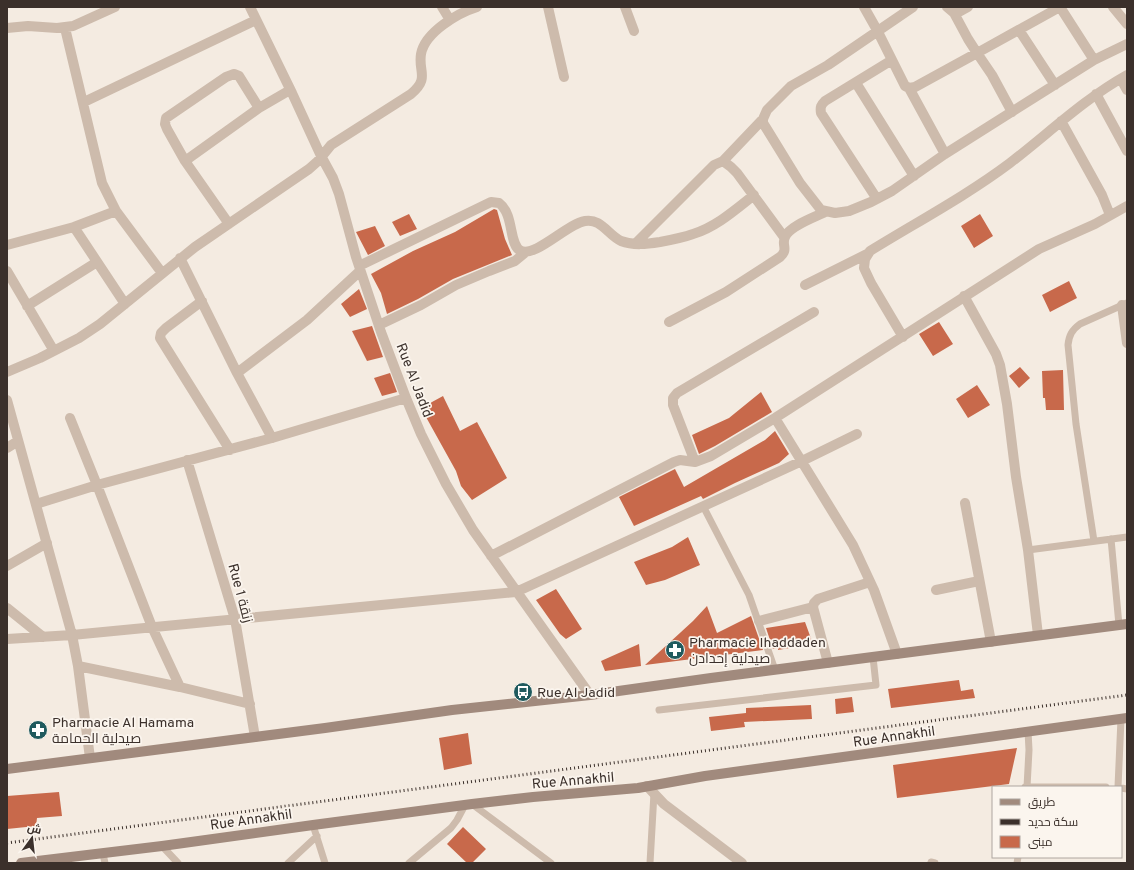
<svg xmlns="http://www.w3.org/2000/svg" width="1134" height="870" font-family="Overpass,Cairo,sans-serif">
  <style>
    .building { fill: #c8694b }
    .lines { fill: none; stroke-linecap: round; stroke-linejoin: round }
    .lane { stroke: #cdbbac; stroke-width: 7 }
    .street { stroke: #cdbbac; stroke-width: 10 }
    .secondary { stroke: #a18a7d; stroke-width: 10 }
    .rail { stroke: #3b302b; stroke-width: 3; stroke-dasharray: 1 3; stroke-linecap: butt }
    .labels { text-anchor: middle; stroke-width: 3.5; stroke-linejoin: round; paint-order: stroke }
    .street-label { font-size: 14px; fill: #3b302b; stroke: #fbf5ee }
    .poi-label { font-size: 14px; fill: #3b302b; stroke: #fbf5ee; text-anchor: start }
  </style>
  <rect width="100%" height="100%" fill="#f4ebe1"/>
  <path class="building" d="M494 209 497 210 505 239 512 255 453 279 418 299 387 314 381 293 371 274 413 251 455 232Z
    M409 214 417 229 400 236 392 222Z
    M980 214 993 236 974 248 961 226Z
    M375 226 385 246 368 255 356 232Z
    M1069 281 1077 298 1050 312 1042 295Z
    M359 289 367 309 350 317 341 304Z
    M939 322 953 344 933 356 919 334Z
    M372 326 383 357 367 361 352 331Z
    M1020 367 1030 378 1019 388 1009 376Z
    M1063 370 1064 410H1046L1045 398H1043L1042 371Z
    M390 373 397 392 382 396 374 378Z
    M977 385 990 405 968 418 956 399Z
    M761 392 772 412 715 446 699 454 692 435 729 418Z
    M443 396 460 431 477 422 507 478 472 500 461 486 456 471 421 408Z
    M775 431 789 454 779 463 735 483 703 499 701 496 634 526 619 497 675 469 684 487 765 440Z
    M688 537 700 565 665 580 646 585 634 562 672 547Z
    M556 589 582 629 566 639 560 634 536 600Z
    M707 606 717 633 751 616 763 650 645 665 693 621Z
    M805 622 813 644 778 650V648L773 649 766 628Z
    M639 644 641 666 605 671 601 661Z
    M959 680 961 691 973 689 975 698 891 708 888 689Z
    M852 697 854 712 836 714 835 699Z
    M811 705 812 719 744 722 745 727 711 731 709 717 746 713V708Z
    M468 733 472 764 444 770 439 738Z
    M1017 748 1009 784 897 798 893 765Z
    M59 792 62 816 37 818 36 826 7 829V796Z
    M463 827 486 849 472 863H467L447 844Z"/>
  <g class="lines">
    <path class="lane" d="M703 506 749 595 775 670
      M1111 539 1119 625
      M1094 541 1076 424 1068 345C1069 335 1072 330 1080 324L1127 303
      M1028 550 1127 537
      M659 710 876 685 873 657
      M1025 787H1106
      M1027 787 1029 750 1028 731
      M1118 787 1121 719
      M1121 788 1127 789
      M472 804 551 863
      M313 825 325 863
      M162 846 178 863
      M103 854 105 863
      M931 862 935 863
      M288 863 317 836
      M409 863 451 828 457 820 465 805
      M650 863 654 793
      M1017 863 1018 857"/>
    <path class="street" d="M250 7 292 93 321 156 333 178 339 194 356 257 381 332 406 398 421 434 446 484 473 530 590 695
      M442 7 450 20
      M548 7 564 77
      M625 7 634 31
      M864 7 877 30 905 86 909 88 945 154
      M947 7 954 13 959 12 968 7
      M1060 7 1094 60
      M1113 7 1127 24
      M954 13 968 39 977 53 1060 7
      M7 28 28 26 57 28 73 26 115 7
      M65 28 102 183 116 211 162 273
      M1019 30 1055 85
      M1121 79 1127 90
      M856 83 914 176
      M909 88 915 87 977 53 992 75 1012 112
      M1096 94 1127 151
      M84 102 256 20
      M763 119V123L768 131 800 183 821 210 835 213 849 211 871 202 892 191 945 154 1094 60 1127 44
      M1061 121 1102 195 1110 215
      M185 161 167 129 165 124 166 118 226 77 234 74 239 76 259 108
      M723 161 763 119 767 110 791 86 828 65 913 7
      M877 199 821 113C820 107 821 105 825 101L892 60
      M229 224 185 161 259 108 290 90
      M74 227 125 304
      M635 244 714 165 723 161 731 167 737 173 784 237
      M7 245 74 227 116 211
      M180 258 237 373 272 438
      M359 266 491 202 499 203C515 215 508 245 521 251 536 257 567 224 585 221 601 218 608 235 621 241 634 246 647 244 660 242 671 240 682 238 693 234 716 227 735 210 754 195
      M7 271 54 351
      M805 285 867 254
      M964 296 996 354 1000 365 1007 404 1016 477 1028 550 1038 635
      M202 301 166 328 161 333 160 338 230 450
      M1122 305 1127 343
      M27 306 97 262
      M669 322 726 292 780 257C789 249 781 245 785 237 789 226 815 217 825 212
      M379 325 421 305 456 285 489 271 515 261 526 252
      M903 337 871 283 864 268 865 259 870 251C917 222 966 196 1010 163 1049 133 1084 99 1127 75
      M7 372 40 358 79 338 100 324 195 247 309 169 318 161 331 145 411 94C430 78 418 72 421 54 425 32 458 13 477 7
      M237 373 307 320 360 271
      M7 400 72 635 78 666 90 758
      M70 418 97 485 152 627 180 687
      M775 418 853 545 874 590 897 654
      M7 448 18 441
      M187 460 235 619 255 737
      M695 462 673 405V398L677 393 814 312
      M965 503 991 642
      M36 504 97 485 272 438 406 398
      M491 556 674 462 680 460 695 462 711 456 775 418 1039 249 1095 224 1127 206
      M7 566 47 543
      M936 590 979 581
      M7 608 43 637
      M759 621 813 607
      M7 639 72 635 516 592 802 461 857 434
      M828 663 813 607 814 603 818 599 870 582
      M78 666 180 687 250 704
      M647 786 664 804 742 863"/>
    <path class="secondary" d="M7 769 325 728 452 710 590 695 711 678 1127 624
      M21 863 162 846 313 825 472 804 533 797 638 788 705 776 1127 718"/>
    <path class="rail" d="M7 843 1127 695"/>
  </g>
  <defs>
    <g id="pharmacy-disc" transform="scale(1)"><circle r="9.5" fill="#1f5a5e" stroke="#fbf5ee"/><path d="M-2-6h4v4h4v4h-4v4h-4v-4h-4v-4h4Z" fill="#fff"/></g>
    <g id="bus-disc" transform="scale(1)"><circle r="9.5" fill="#1f5a5e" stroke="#fbf5ee"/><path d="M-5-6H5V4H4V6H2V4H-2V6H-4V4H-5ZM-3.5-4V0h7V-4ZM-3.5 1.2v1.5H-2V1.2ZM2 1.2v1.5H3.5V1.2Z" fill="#fff"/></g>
  </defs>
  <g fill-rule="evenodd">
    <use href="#pharmacy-disc" x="675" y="650"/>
    <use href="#bus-disc" x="523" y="692"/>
    <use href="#pharmacy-disc" x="38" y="730"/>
  </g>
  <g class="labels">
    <g class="street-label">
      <text transform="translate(415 380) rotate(69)" y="5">Rue Al Jadid</text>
      <text transform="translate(241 593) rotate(75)" y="5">Rue 1 زنقة</text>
      <text transform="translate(894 736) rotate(-8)" y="5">Rue Annakhil</text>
      <text transform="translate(573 780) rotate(-5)" y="5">Rue Annakhil</text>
      <text transform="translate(251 819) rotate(-8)" y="5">Rue Annakhil</text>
    </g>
    <g class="poi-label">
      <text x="689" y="647">Pharmacie Ihaddaden<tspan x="689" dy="16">صيدلية إحدادن</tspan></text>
      <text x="537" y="697">Rue Al Jadid</text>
      <text x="52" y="727">Pharmacie Al Hamama<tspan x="52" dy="16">صيدلية الحمامة</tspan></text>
    </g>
  </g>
  <rect width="1134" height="870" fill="none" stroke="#3b302b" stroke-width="16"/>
  <rect x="992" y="786" width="130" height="72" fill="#fbf5ee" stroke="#aea6a0"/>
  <rect x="1000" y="799" width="20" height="6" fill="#a18a7d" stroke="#aea6a0"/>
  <text x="1028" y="806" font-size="12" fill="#3b302b">طريق</text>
  <rect x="1000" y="819" width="20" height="6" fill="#3b302b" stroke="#aea6a0"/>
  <text x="1028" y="826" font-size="12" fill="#3b302b">سكة حديد</text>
  <rect x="1000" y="836" width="20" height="12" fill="#c8694b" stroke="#aea6a0"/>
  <text x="1028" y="846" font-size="12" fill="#3b302b">مبنى</text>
  <g transform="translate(32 838) rotate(15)" stroke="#fbf5ee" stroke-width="3" paint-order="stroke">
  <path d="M0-3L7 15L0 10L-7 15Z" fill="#3b302b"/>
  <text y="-6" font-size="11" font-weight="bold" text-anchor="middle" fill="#3b302b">ش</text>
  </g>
</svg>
